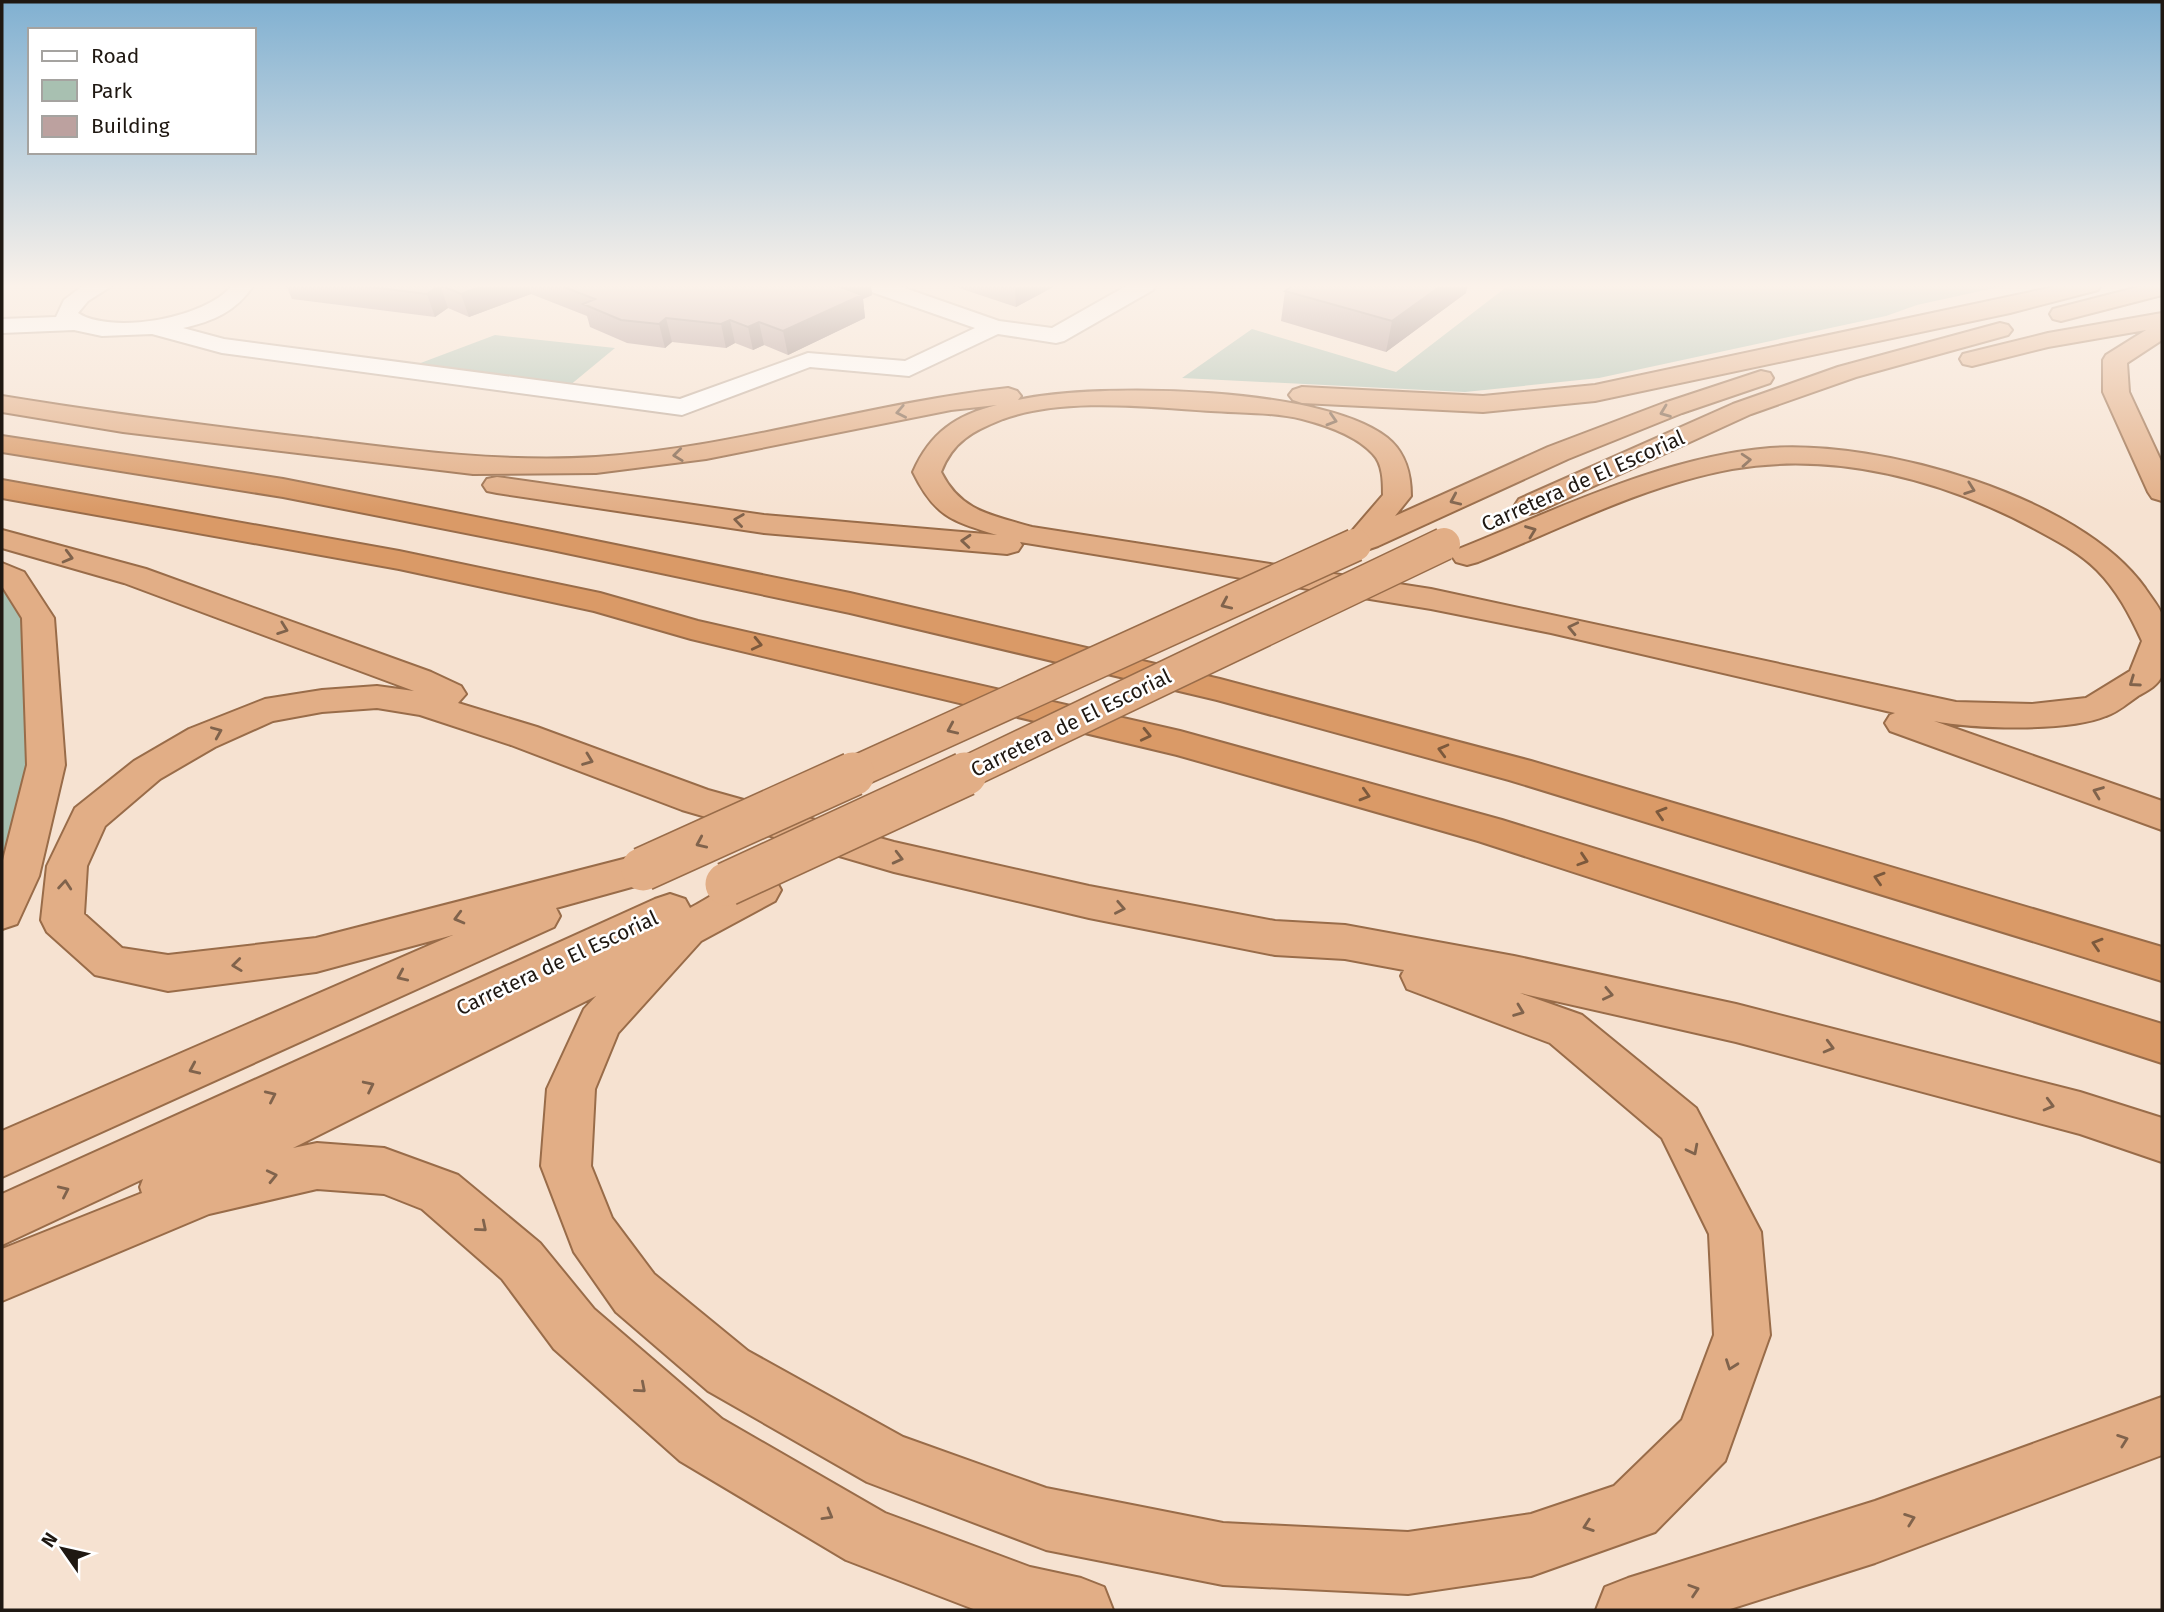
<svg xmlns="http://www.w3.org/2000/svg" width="2164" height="1612" font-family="'Fira Sans',sans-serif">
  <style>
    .green { fill: #a8c0b1 }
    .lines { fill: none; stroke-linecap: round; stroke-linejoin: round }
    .minor-casing { stroke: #bfac9c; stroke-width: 4 }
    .trunk-casing { stroke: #996c49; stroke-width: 4 }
    .motorway-casing { stroke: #996c49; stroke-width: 4 }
    .minor { fill: #fff; fill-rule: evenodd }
    .trunk { fill: #e2ae86; fill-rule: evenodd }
    .motorway { fill: #da9a67; fill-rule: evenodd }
    .trunk-bridge-far1-casing { stroke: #996c49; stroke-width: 35; stroke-linecap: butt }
    .trunk-bridge-casing { stroke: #996c49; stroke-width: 46; stroke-linecap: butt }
    .trunk-bridge-far1 { stroke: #e2ae86; stroke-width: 32 }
    .trunk-bridge { stroke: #e2ae86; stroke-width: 43 }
    .wall { fill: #a28a89 }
    .shaded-wall { fill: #84716f }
    .building { fill: #bca19f; stroke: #84716f; stroke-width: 2 }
    .oneway { stroke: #80634c }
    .oneway2 { stroke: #7c593c }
    .labels { text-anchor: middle; stroke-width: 5; stroke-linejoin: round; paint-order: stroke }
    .street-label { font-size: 21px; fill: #1f1812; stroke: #fff }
  </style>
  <rect width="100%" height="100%" fill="#f6e2d1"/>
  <path class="green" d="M1509 285H2008L1917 305 1886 316 1599 378 1465 392 1182 378 1252 329 1396 372Z
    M495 335 615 348 569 386 410 367Z
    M2 586 23 595 42 694 19 876 2 913Z"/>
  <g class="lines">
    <g class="minor-casing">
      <path id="minor" d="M84 285H113L88 301 78 313C112 335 208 318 232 285H254C235 312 214 321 183 328L224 339 680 399 808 353 905 361 975 328 866 290 863 285H896L999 321 1052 328 1128 285H1156L1153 290 1064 341 1056 343 998 334 909 376 810 367 682 415 222 353 152 334 102 336 74 330 2 333V319L56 317 64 300Z"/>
    </g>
    <g class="trunk-casing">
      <path id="trunk" d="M2063 285H2101L2098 290 2010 313 1595 401 1483 412 1302 403 1293 400 1289 395 1293 390 1302 387 1483 396 1595 385Z
        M2146 285H2162V295L2061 321 2053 319 2050 314 2053 309Z
        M2162 313V340L2127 363 2129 392 2162 463V501L2152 498 2148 492 2103 392V360L2106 355 2146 330 2048 347 1972 366 1963 364 1960 359 1963 354 2048 333Z
        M2000 323 2008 325 2012 330 2008 335 1856 377 1751 414 1539 511 1529 514 1519 511 1515 505 1519 499 1733 404 1838 367Z
        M1761 371 1770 373 1773 378 1770 383 1682 413 1568 459 1378 546 1355 554 1344 551 1340 545 1383 495C1383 482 1383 464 1373 454 1356 435 1325 425 1302 419 1272 412 1241 413 1211 411 1147 407 1064 397 1003 419 973 431 953 441 941 472 961 512 992 515 1032 527L1431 589 1956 702 2032 704 2086 698 2130 671 2142 641C2130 615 2117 590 2097 570 2079 552 2057 541 2035 529 1944 480 1835 451 1732 469 1644 485 1560 529 1478 562L1467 565 1456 562 1452 556 1456 550C1557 510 1661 457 1770 448 1879 440 2080 496 2145 588 2150 596 2159 606 2162 615 2164 623 2162 634 2162 642 2162 652 2164 665 2162 675 2159 685 2147 691 2138 696 2128 703 2118 712 2106 716 2068 732 1975 729 1934 721L2162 801V830L1890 731 1885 723 1890 715 1895 713 1551 633 1431 609 1020 542 1022 545 1018 551 1007 554 764 533 497 493 487 491 483 485 487 479 497 477 764 515 997 535C952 521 935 517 913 472 930 433 956 415 997 405L951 410 706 459 596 473 473 474 123 432 2 412V396C105 413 208 426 311 438 406 450 500 463 596 457 735 448 870 403 1008 388L1017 391 1021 396 1018 400C1095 382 1334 386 1392 442 1407 457 1411 476 1411 496L1395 516 1548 447 1664 403Z
        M2 530 146 569 431 672 461 686 466 694 458 703 537 727 708 790 894 842 1089 886 1275 921 1345 925 1514 956 1736 1004 2080 1092 2162 1118V1162L2080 1134 1736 1042 1520 993 1582 1015 1696 1108 1761 1232 1770 1335 1725 1461 1655 1532 1531 1576 1408 1594 1223 1585 1046 1550 867 1482 708 1391 616 1312 574 1252 541 1166 547 1089 584 1009 596 996 293 1148 317 1143 384 1148 458 1175 540 1243 594 1309 722 1419 885 1513 1030 1567 1081 1578 1104 1587 1113 1610H976L846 1560 680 1461 554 1349 502 1279 422 1209 384 1194 317 1189 209 1214 2 1301V1249L142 1193 140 1187 143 1179 2 1245V1194L655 899 670 894 685 899 690 908C715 895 746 870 775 879L781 890 775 901 701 941 618 1033 595 1089 591 1166 612 1218 654 1274 748 1351 903 1437 1046 1488 1223 1523 1408 1532 1531 1514 1614 1486 1682 1420 1714 1335 1709 1234 1662 1138 1550 1043 1407 989 1401 976 1404 970 1345 959 1275 955 1089 918 894 872 682 810 511 745 420 715 377 708 322 712 273 721 215 747 160 779 105 826 87 866 84 914 122 948 168 955 316 938 643 854 657 858 663 869 657 880 556 908 560 916 554 927 2 1177V1131L453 935 316 972 168 991 95 975 47 932 41 920 47 866 75 808 134 761 189 729 265 699 322 690 377 686 414 691 124 583 2 548Z
        M2 563 24 572 54 618 65 765 39 876 17 924 2 929V864L27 765 22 618 2 586Z
        M2162 1397V1455L1875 1563 1727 1610H1596L1605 1587 1628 1578 1875 1501Z"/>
    </g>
    <g class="motorway-casing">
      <path id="motorway" d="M2 436 283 479 552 532 850 593 1220 679 1531 761 2162 947V981L1509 780 1217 700 850 613 552 550 283 497 2 452Z
        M2 480 399 551 600 593 698 621 1180 731 1502 820 2162 1024V1063L1478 841 1177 755 691 639 594 611 399 569 2 498Z"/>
    </g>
    <use href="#minor" class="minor"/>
    <use href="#trunk" class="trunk"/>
    <use href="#motorway" class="motorway"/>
    <g class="trunk-bridge-far1-casing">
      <path id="trunk-bridge-far1" d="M849 775 1355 545
        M961 775 1444 544"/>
    </g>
    <g class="trunk-bridge-casing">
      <path id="trunk-bridge" d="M643 869 853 774
        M727 884 965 774"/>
    </g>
    <use href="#trunk-bridge-far1" class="trunk-bridge-far1"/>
    <use href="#trunk-bridge" class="trunk-bridge"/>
  </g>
  <path class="wall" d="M286 285H871L872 295 863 299 865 318 788 355 764 345 753 350 735 343 726 348 672 342 665 348 627 343 590 327 587 316 531 294 469 317 448 308 435 317 292 299Z
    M950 285H1057L1016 307Z
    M1285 291 1466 293 1386 352 1281 321Z"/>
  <path class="shaded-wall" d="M440 285 448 308 435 317 427 294Z
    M485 285H528L531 294 469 317 461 294Z
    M841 285H871L872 295 863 299 865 318 788 355 783 331Z
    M1015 285H1057L1016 307Z
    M1442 285H1468L1466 293 1386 352 1392 321Z
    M666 318 672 342 665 348 659 324Z
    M730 320 735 343 726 348 721 324Z
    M759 322 764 345 753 350 748 327Z"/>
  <path class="building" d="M355 285H485L461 294 440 285 427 294Z
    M559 285H841L838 286 862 295 783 331 759 322 748 327 730 320 721 324 666 318 659 324 621 320 583 304 595 299Z
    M1293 285H1442L1392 321 1285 291Z"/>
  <defs><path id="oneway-chevron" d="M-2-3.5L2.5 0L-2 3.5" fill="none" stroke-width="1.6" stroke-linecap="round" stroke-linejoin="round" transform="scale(1.75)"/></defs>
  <g class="oneway">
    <use href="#oneway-chevron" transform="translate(901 412) rotate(169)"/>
    <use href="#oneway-chevron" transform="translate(1665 412) rotate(159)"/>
    <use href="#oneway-chevron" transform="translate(1332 420) rotate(17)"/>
    <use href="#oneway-chevron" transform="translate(678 455) rotate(173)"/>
    <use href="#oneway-chevron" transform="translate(1746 460) rotate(-4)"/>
    <use href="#oneway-chevron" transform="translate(1970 489) rotate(20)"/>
    <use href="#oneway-chevron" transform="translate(1455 500) rotate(156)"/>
    <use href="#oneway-chevron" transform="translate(739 520) rotate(-172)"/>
    <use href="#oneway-chevron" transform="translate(1531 531) rotate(-21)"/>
    <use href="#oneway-chevron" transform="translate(966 541) rotate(-175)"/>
    <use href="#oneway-chevron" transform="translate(68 557) rotate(15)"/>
    <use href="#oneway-chevron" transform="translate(1226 604) rotate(156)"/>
    <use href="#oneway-chevron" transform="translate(1573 628) rotate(-167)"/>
    <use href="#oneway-chevron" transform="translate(283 629) rotate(20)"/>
    <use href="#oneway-chevron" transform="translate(2134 682) rotate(145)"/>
    <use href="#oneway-chevron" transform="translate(952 729) rotate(156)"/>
    <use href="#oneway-chevron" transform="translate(217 732) rotate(-23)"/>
    <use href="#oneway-chevron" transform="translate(588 760) rotate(21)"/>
    <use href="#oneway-chevron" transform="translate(2098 792) rotate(-159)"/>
    <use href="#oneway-chevron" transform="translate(701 843) rotate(156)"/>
    <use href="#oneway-chevron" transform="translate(898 858) rotate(14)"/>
    <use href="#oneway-chevron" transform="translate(65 885) rotate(-85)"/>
    <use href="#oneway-chevron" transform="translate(1120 908) rotate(11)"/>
    <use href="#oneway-chevron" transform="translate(459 918) rotate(165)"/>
    <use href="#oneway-chevron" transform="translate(237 965) rotate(173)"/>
    <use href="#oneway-chevron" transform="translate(402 976) rotate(156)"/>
    <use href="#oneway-chevron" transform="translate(1608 994) rotate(12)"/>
    <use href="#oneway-chevron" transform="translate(1519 1011) rotate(21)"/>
    <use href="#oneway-chevron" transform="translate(1829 1047) rotate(15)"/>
    <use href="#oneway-chevron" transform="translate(194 1069) rotate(156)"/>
    <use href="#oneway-chevron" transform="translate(369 1086) rotate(-26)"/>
    <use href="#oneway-chevron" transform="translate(271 1096) rotate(-25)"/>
    <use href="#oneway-chevron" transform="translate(2049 1105) rotate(15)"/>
    <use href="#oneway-chevron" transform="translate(1693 1150) rotate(63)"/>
    <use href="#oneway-chevron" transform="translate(272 1176) rotate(-13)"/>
    <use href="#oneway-chevron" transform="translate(64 1191) rotate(-25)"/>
    <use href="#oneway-chevron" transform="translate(482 1227) rotate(40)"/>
    <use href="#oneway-chevron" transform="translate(1731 1365) rotate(110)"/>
    <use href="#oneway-chevron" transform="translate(641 1388) rotate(41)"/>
    <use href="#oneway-chevron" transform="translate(2123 1440) rotate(-20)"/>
    <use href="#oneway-chevron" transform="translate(828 1515) rotate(30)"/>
    <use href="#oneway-chevron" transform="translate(1910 1519) rotate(-20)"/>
    <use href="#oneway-chevron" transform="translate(1588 1526) rotate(161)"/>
    <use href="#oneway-chevron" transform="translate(1694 1590) rotate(-18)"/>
  </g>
  <g class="oneway2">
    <use href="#oneway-chevron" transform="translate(757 644) rotate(13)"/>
    <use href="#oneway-chevron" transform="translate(1146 735) rotate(13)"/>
    <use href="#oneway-chevron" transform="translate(1443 750) rotate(-165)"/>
    <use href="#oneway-chevron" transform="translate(1365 795) rotate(16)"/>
    <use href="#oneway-chevron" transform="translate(1661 813) rotate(-163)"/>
    <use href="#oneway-chevron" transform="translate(1583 860) rotate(18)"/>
    <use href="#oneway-chevron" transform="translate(1879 878) rotate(-163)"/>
    <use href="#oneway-chevron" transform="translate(2097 944) rotate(-163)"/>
  </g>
  <linearGradient id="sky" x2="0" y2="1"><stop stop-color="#80b0d1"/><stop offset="0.56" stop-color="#fbf2ea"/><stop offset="1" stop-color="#fbf2ea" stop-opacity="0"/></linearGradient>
  <rect width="2164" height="511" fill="url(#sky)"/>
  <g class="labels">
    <g class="street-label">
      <text transform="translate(1583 481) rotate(-24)" y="7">Carretera de El Escorial</text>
      <text transform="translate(1071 723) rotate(-26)" y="7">Carretera de El Escorial</text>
      <text transform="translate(557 963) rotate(-25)" y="7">Carretera de El Escorial</text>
    </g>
  </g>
  <rect width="2164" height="1612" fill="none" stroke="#1f1812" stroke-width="7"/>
  <rect x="28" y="28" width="228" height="126" fill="#ffffff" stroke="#a5a3a0" stroke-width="2"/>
  <rect x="42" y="51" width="35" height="10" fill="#ffffff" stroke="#a5a3a0" stroke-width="2"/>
  <text x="91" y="63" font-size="21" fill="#1f1812">Road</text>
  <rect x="42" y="80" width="35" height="21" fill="#a8c0b1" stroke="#a5a3a0" stroke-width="2"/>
  <text x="91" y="98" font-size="21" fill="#1f1812">Park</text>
  <rect x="42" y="116" width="35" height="21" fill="#bca19f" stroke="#a5a3a0" stroke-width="2"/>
  <text x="91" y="133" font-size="21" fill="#1f1812">Building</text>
  <g transform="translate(63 1549) rotate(304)" stroke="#ffffff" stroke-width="5" paint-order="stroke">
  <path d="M0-5L12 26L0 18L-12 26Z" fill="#1f1812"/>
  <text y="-10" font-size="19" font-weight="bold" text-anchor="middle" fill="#1f1812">N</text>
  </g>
</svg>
